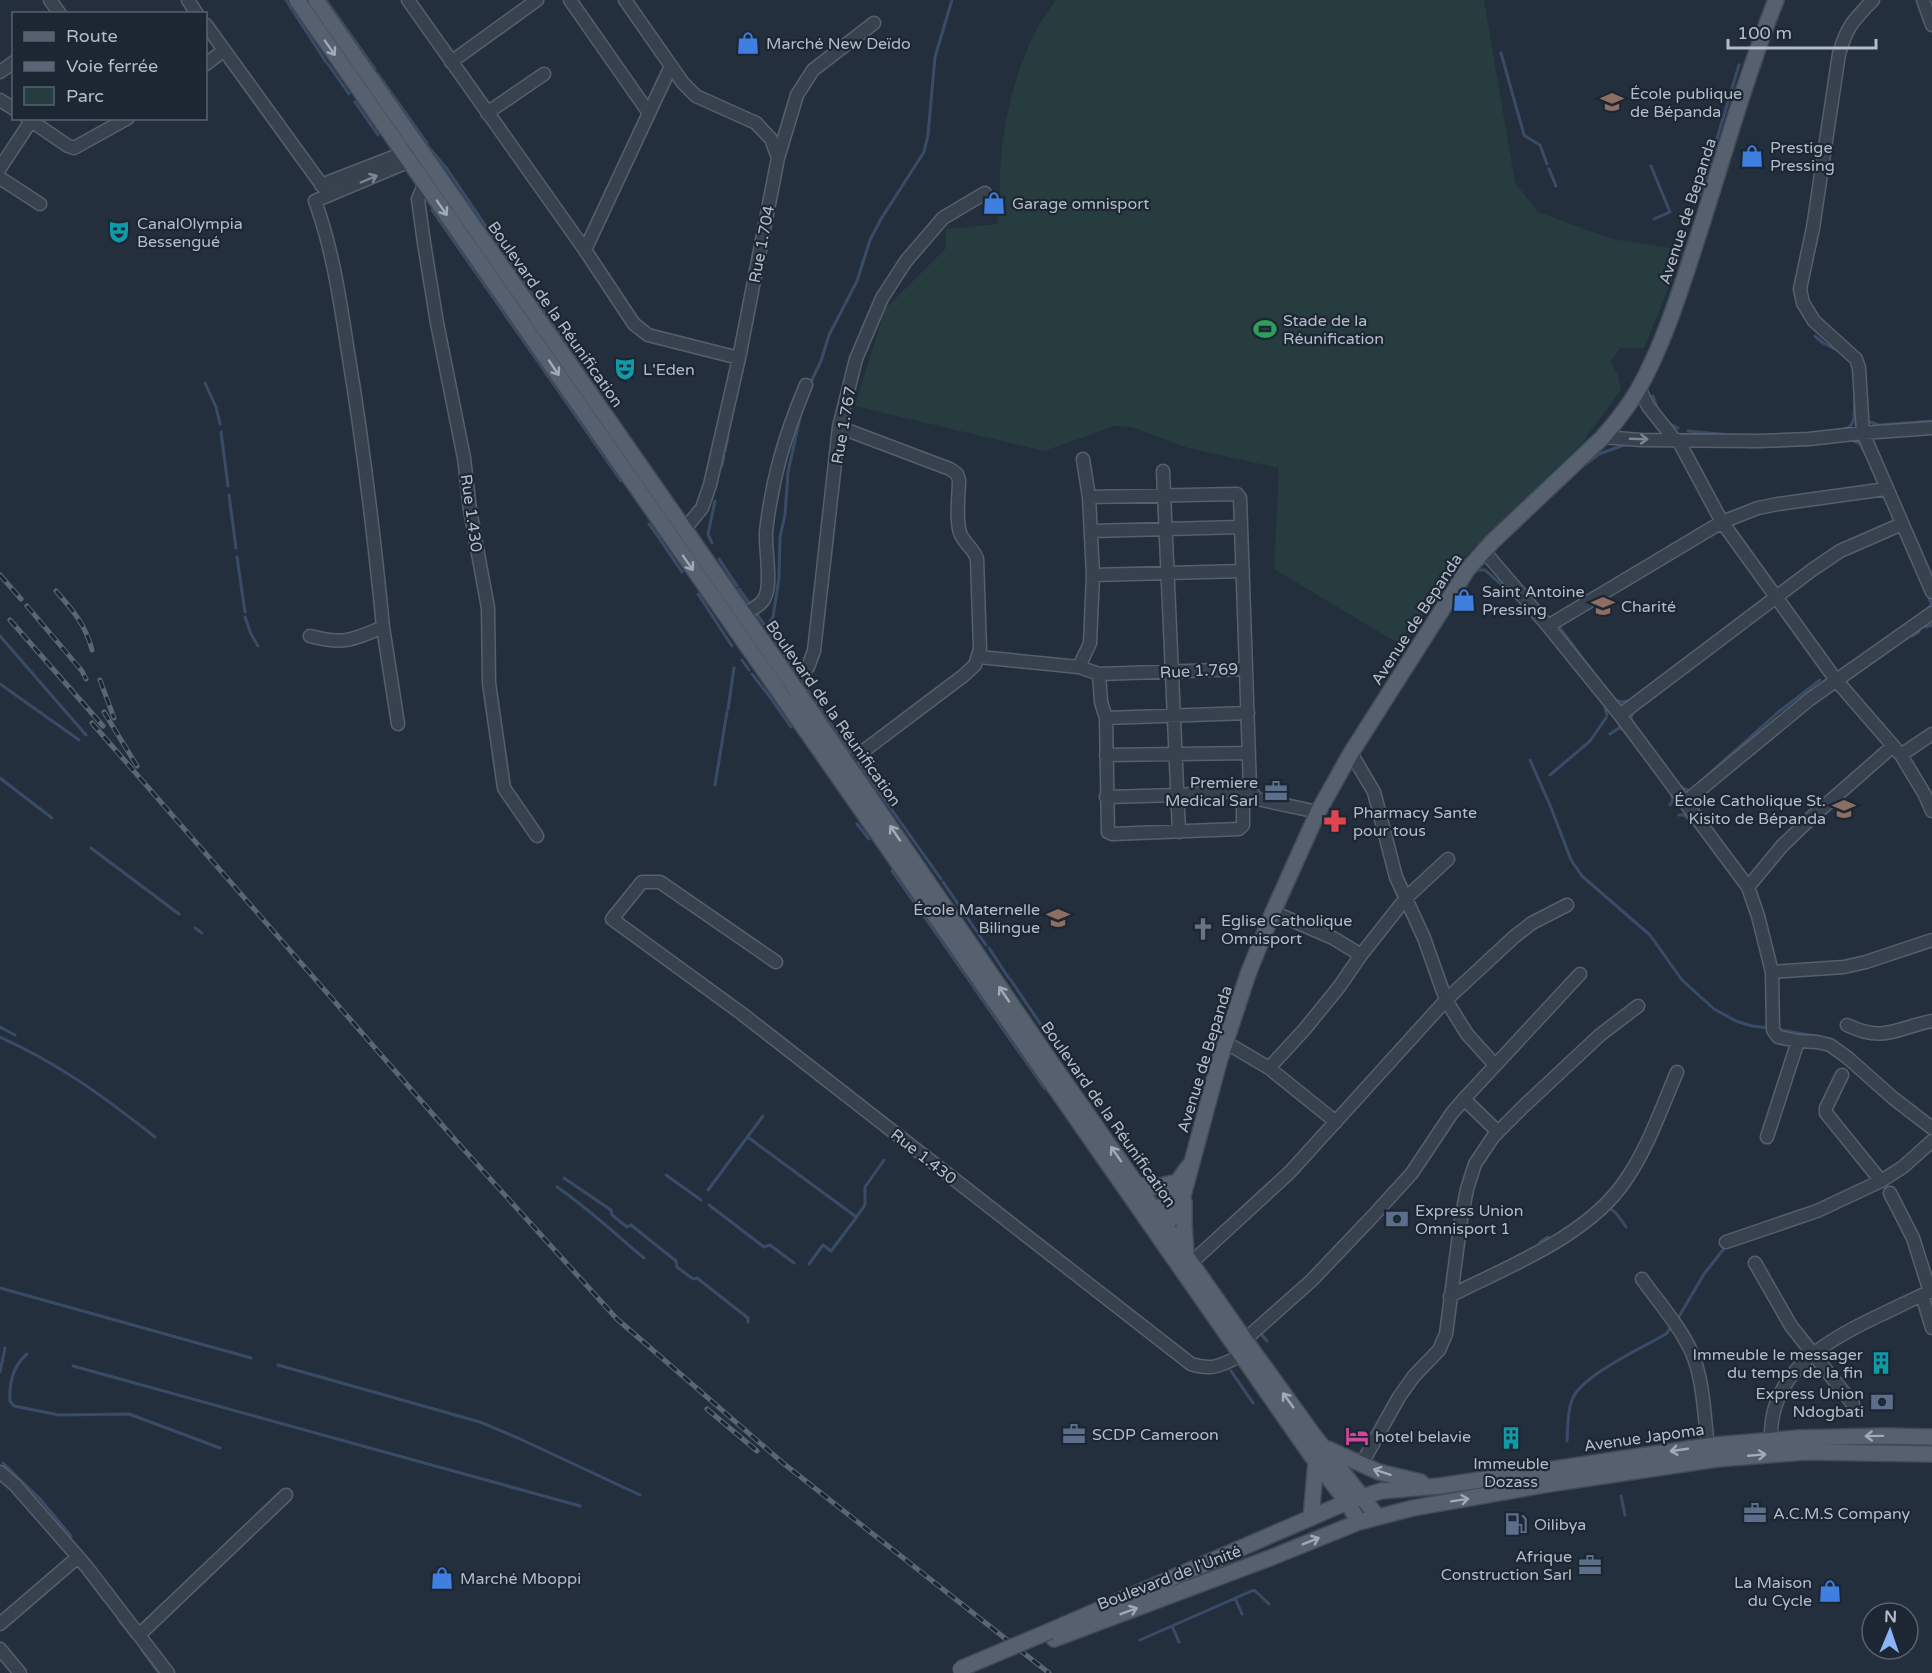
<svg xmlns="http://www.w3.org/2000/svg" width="1932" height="1673" font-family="'Varela Round',sans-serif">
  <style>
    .green { fill: #263c3f }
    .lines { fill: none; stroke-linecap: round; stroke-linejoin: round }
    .stream { stroke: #394c67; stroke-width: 3 }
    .minor-casing { stroke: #565f6c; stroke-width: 15 }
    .major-casing { stroke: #414a57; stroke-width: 18 }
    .minor { stroke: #38414e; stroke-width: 12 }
    .major { stroke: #56606e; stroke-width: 15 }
    .rail-casing { stroke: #5a6575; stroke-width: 5 }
    .rail { stroke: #1d2633; stroke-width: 3; stroke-dasharray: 9; stroke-linecap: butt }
    .major-bridge-casing { stroke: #414a57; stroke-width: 18; stroke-linecap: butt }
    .major-bridge { stroke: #56606e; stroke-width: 15 }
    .oneway { stroke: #a1aab7 }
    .oneway2 { stroke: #7c8592 }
    .labels { text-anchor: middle; stroke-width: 4.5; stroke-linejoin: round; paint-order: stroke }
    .poi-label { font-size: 16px; fill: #b4bcc9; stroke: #1d2633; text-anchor: start }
    .street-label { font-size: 16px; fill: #b4bcc9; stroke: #1d2633 }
  </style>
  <rect width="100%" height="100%" fill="#242f3e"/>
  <path class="green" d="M1056 0H1484L1515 183 1538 212 1612 239 1684 250 1644 348H1621L1610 361 1618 375 1621 390 1582 443 1452 569 1404 647 1274 569 1279 468 1188 448 1132 427 1115 426 1044 451 855 406 885 309 946 248V229L998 224 997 217 1002 216C994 157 1010 79 1038 27 1043 18 1050 9 1056 0Z"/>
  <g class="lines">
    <path class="stream" d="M286 0 326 62
      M326 0 375 69
      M1501 53 1524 135
      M328 64 349 94
      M1759 69 1762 60
      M378 74 427 143
      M355 102 378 135
      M1525 136 1540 145 1547 164
      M427 145 447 169 602 397
      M1651 166 1670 212 1654 219
      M1549 169 1556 186
      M1700 195 1739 65
      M432 210 621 481
      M1815 336 1823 343 1839 351
      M205 383 216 407 220 424
      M810 384 821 361 829 335 857 281 870 240 881 219 924 152 928 135 935 57 952 0
      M1653 396 1657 408
      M1854 416 1855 397
      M1870 422 1879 425 1932 421
      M1668 423 1678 428
      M1838 430C1847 429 1852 428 1854 418
      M1688 431 1731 435
      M221 432 228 486
      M1851 440 1860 444 1866 455
      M1749 447 1807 445
      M725 451 728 436
      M1586 464 1599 454 1627 444
      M722 466 724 456
      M229 495 236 548
      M649 524 660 539
      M661 541 682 572
      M712 543 708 534 715 501
      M237 557 245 612
      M719 559 737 586
      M1475 570H1485L1517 599
      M739 589 752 607
      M698 594 732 646
      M1928 595 1931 603 1929 611
      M755 612 764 624
      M245 617 251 634 258 646
      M1926 627 1932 625
      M1560 628 1599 680
      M765 629 773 617 779 578 780 537 785 515 788 472 801 413
      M768 631 794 670
      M0 636 86 735
      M1912 636 1919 632
      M742 660 749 670
      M752 674 766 692
      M801 681 852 754
      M0 684 79 740
      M767 693 791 727
      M1615 700 1621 702 1627 701
      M1605 707 1607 715
      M728 709 734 668
      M1776 714 1820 680
      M1632 724 1631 717 1634 710
      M1610 734 1619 728 1623 729 1651 766
      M1530 760 1550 805 1571 860 1582 876 1650 935 1682 980 1714 1009 1736 1021 1752 1026 1770 1028
      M857 761 941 879
      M1550 775 1590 741 1606 718
      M0 778 52 818
      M1701 781 1774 716
      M715 785 727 712
      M1679 786 1688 790
      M1670 805 1673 800 1671 794
      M1700 813C1695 804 1698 799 1705 793
      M1679 815H1684L1692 822
      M857 824 869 839
      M91 848 179 914
      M892 871 973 986
      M943 882 977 932
      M195 928 202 933
      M979 935 986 945
      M989 948 1008 977
      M1010 979 1062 1056
      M974 988 1045 1089
      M0 1027 15 1035
      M1777 1029 1820 1037
      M0 1037C60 1064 104 1097 155 1137
      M749 1138 855 1216
      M1133 1154 1142 1166
      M666 1175 701 1200
      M564 1178 611 1210 612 1215 627 1227 631 1225 676 1261 677 1267 693 1279 697 1278 748 1318V1322
      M557 1187C588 1208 615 1234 644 1258
      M708 1190 763 1116
      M709 1205 764 1247 770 1245 794 1263
      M1608 1207 1616 1213 1626 1227
      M857 1216 865 1205V1187L884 1160
      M1540 1242 1548 1237
      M809 1264 823 1245 831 1251 856 1218
      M0 1288 251 1358
      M1677 1320 1704 1274 1726 1246
      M1261 1334 1267 1341
      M27 1354C13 1366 9 1384 10 1401L14 1406 59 1415 129 1414 220 1448
      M278 1365 480 1422 518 1438 640 1495
      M73 1366 580 1506
      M1231 1371 1253 1403
      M0 1372 5 1348
      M1567 1441C1568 1428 1567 1412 1572 1400 1580 1376 1644 1347 1666 1334L1673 1325
      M3 1463 40 1499 71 1536
      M1621 1496 1625 1515
      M77 1564 104 1600
      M1235 1598 1242 1614
      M119 1620 126 1629
      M1172 1626 1179 1642
      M127 1630 132 1637
      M1140 1640 1254 1590 1269 1604
      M142 1650 159 1673"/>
    <g class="minor-casing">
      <path id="minor" d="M50 0 60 14
        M188 0 197 14
        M408 0 585 250 634 324 648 335 739 358
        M570 0 649 113
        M625 0 683 83 696 96 756 123 771 139 778 158
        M1873 0C1853 21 1847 26 1839 54L1813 228 1800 289 1803 303 1814 321 1856 359 1859 368 1863 433 1932 592
        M1923 0 1932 25
        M206 25 329 195
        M451 62 537 0
        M206 64 223 51
        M0 72 14 62
        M0 100 14 109
        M487 113 544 74
        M27 118 68 146 74 148 128 118
        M0 168 31 121
        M0 178 40 204
        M425 183 418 199 424 243 437 323 464 458 470 510 488 608 489 683 504 788 537 836
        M321 185 411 150
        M585 250 671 66
        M1639 388 1648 406 1674 439
        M839 427 950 469 957 474 959 480C959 494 955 523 961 535 965 544 974 549 977 559L980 649 975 665 963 676 841 768
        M1603 437 1641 440 1759 441 1809 439 1863 433 1932 428
        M1678 440 1722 522 1836 680 1901 755 1925 795 1932 811
        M1163 471 1179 832
        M1092 531 1241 527
        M678 533 684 530 702 508 710 485 739 358 778 158 797 95 813 70 874 23
        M1484 551 1548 626 1620 715 1748 887 1758 916 1772 972 1773 1030 1778 1037 1798 1041 1767 1137
        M1093 575 1243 571
        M744 614C751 610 762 605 765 597 772 584 765 549 766 532 772 478 785 435 806 385
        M1548 626 1722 522 1758 508 1778 504 1886 489
        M383 627 398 724
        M310 636C343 645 353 640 383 627 374 535 363 443 348 352 340 301 333 250 315 201L417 158
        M979 657 1079 667 1099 674 1246 669 1240 498 1237 494 1089 497
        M1079 667 1090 643 1093 575 1089 497 1083 459
        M1246 669 1250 790 1257 799 1318 812
        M1099 674 1101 702 1106 718 1108 832 1112 834 1239 829 1243 825V791
        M787 690 808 667 814 651 839 427 856 359 882 298 906 261 943 218 985 193
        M1620 715 1812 570 1840 551 1902 524
        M1106 718 1248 713
        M1351 753 1374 792 1396 877 1424 938 1446 1000 1467 1034 1495 1065
        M1106 755 1249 753
        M1901 755 1932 734
        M1106 797 1178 795 1249 790
        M1685 802 1810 699 1932 613
        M1748 887 1782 846 1812 817 1893 746
        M1273 912 1333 938 1361 955
        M776 962 660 882H642L612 919 741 1013 1191 1364C1213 1371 1222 1365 1242 1355
        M1772 972 1844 967 1866 962 1932 940
        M1847 1025C1884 1043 1896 1028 1932 1021
        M1798 1041 1817 1042 1830 1045 1848 1058 1893 1098 1932 1128
        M1225 1042 1269 1068 1336 1122
        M1269 1068 1304 1030 1339 987 1361 955 1406 898 1448 859
        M1842 1075 1826 1108V1113L1881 1181
        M1464 1099 1498 1132
        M1890 1193 1913 1238 1930 1292
        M1726 1242 1817 1211 1881 1181 1903 1167 1932 1141
        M1191 1263 1290 1172 1446 1000 1514 937 1532 923 1567 905
        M1755 1263 1791 1326 1853 1404
        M1642 1279C1659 1303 1680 1326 1692 1353 1704 1382 1704 1416 1708 1446
        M1922 1295 1932 1328
        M1450 1296C1509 1266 1588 1236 1625 1181 1648 1148 1661 1109 1677 1072
        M1240 1344 1311 1281 1372 1217 1412 1173 1452 1113 1464 1099 1580 974
        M1771 1439C1769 1373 1825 1341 1878 1316 1896 1308 1914 1298 1932 1291
        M1361 1465 1399 1397 1414 1376 1439 1350 1446 1334 1461 1220 1467 1189 1475 1164 1493 1137 1525 1105 1600 1035 1638 1006
        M0 1472 15 1485 86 1566 168 1673
        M0 1624 78 1557
        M139 1635 286 1495
        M0 1649 20 1673"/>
    </g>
    <g class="major-casing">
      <path id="major" d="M297 0C636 485 972 970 1311 1455L1347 1502 1359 1522
        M316 0 793 685 1046 1055 1245 1340 1312 1433 1377 1516
        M1137 1185 1156 1187 1177 1182
        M1184 1202V1225L1186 1253
        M1152 1222 1158 1216 1171 1191 1188 1167
        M1159 1230 1173 1217 1181 1203 1219 1062 1248 974 1273 912 1318 812 1351 753 1447 602 1467 570 1492 542 1603 437C1616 422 1628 407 1638 390 1665 342 1682 285 1699 233 1724 155 1746 76 1776 0
        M1328 1449 1379 1472 1421 1482
        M1311 1518 1316 1461
        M1050 1631 1347 1502 1381 1491 1439 1486 1715 1445 1798 1438 1885 1436 1932 1437
        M1054 1639 1270 1558 1359 1522 1413 1508 1549 1484 1717 1459 1805 1452 1932 1454"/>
    </g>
    <use href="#minor" class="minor"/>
    <use href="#major" class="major"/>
    <g class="rail-casing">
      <path id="rail" d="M0 575 21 599
        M56 591C73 610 86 626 92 650
        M27 606 82 671 86 679
        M10 620 103 726
        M100 680 114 718
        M104 712 137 766
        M92 723 457 1142 617 1319 783 1463 1049 1673
        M707 1409 757 1451"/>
    </g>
    <use href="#rail" class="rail"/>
    <g class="major-bridge-casing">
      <path id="major-bridge" d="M960 1669 1050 1631"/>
    </g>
    <use href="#major-bridge" class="major-bridge"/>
  </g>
  <defs><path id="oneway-shaft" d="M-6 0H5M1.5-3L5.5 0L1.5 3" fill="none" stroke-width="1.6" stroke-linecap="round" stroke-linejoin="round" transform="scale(1.5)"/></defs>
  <g class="oneway">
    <use href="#oneway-shaft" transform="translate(330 48) rotate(55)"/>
    <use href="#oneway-shaft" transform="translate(442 208) rotate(55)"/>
    <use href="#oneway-shaft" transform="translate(554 368) rotate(56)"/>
    <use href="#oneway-shaft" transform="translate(688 563) rotate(55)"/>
    <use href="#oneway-shaft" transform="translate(895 833) rotate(-124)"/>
    <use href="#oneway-shaft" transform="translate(1004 994) rotate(-124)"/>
    <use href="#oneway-shaft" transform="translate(1116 1154) rotate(-125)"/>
    <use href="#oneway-shaft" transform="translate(1288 1400) rotate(-126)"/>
    <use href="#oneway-shaft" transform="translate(1874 1436) rotate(179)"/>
    <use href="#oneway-shaft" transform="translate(1679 1450) rotate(172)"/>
    <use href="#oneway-shaft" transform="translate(1757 1455) rotate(-5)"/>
    <use href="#oneway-shaft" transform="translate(1382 1472) rotate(-162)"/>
    <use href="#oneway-shaft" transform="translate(1460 1500) rotate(-9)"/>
    <use href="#oneway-shaft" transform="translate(1311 1541) rotate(-22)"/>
    <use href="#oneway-shaft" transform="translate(1129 1611) rotate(-21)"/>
  </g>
  <g class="oneway2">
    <use href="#oneway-shaft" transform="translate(369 179) rotate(-23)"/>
    <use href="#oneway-shaft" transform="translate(1639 439) rotate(2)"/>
  </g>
  <defs>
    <g id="shop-bare" transform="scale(1.8)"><path d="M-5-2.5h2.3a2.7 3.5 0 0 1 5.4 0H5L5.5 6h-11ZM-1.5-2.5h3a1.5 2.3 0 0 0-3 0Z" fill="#3f7fe0" stroke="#1d2633" stroke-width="2.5" paint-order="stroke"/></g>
    <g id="school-bare" transform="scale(1.8)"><path d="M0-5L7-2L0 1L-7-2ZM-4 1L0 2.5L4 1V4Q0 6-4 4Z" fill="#8d6e63" stroke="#1d2633" stroke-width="2.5" paint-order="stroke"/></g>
    <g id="theatre-bare" transform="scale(1.8)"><path d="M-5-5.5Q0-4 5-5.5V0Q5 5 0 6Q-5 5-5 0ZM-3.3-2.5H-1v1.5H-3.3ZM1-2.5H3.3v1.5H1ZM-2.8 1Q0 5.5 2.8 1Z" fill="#0f9aa8" stroke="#1d2633" stroke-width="2.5" paint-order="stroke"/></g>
    <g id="stadium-bare" transform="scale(1.8)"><path d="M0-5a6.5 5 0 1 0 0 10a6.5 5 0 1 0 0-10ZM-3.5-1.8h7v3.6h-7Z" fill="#2e9e5b" stroke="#1d2633" stroke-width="2.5" paint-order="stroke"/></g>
    <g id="office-bare" transform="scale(1.8)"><path d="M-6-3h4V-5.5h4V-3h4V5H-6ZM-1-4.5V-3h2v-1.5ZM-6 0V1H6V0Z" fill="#5c6f8a" stroke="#1d2633" stroke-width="2.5" paint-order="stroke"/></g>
    <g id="pharmacy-bare" transform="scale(1.8)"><path d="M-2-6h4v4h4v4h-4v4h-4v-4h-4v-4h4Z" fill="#e0444e" stroke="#1d2633" stroke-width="2.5" paint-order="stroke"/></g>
    <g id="church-bare" transform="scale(1.8)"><path d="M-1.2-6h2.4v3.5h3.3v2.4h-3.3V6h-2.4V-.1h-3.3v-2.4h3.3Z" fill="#6b7280" stroke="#1d2633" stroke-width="2.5" paint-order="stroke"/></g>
    <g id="bank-bare" transform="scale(1.8)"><path d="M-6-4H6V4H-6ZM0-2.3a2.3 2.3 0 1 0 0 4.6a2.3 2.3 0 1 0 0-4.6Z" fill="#5c6f8a" stroke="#1d2633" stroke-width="2.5" paint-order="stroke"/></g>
    <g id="building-bare" transform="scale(1.8)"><path d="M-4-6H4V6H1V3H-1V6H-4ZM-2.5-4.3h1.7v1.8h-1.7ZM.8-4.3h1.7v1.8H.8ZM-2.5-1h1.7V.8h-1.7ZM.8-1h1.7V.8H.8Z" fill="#0f9aa8" stroke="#1d2633" stroke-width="2.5" paint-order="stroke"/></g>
    <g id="hotel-bare" transform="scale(1.8)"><path d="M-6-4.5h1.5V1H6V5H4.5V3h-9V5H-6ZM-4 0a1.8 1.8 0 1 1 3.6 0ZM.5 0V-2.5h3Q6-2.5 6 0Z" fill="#d1479c" stroke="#1d2633" stroke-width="2.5" paint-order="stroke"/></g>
    <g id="fuel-bare" transform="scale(1.8)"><path d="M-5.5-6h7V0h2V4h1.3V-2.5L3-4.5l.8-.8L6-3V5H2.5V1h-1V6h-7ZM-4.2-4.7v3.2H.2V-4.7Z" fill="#5c6f8a" stroke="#1d2633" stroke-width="2.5" paint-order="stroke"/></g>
  </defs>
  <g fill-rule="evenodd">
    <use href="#shop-bare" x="748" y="43"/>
    <use href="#school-bare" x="1612" y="102"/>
    <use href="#shop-bare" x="1752" y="156"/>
    <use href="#shop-bare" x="994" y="203"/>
    <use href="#theatre-bare" x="119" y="232"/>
    <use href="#stadium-bare" x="1265" y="329"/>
    <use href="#theatre-bare" x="625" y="369"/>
    <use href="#shop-bare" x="1464" y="600"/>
    <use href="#school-bare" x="1603" y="606"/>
    <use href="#office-bare" x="1276" y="791"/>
    <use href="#school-bare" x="1844" y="809"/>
    <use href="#pharmacy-bare" x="1335" y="821"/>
    <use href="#school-bare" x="1058" y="918"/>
    <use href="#church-bare" x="1203" y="929"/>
    <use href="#bank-bare" x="1397" y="1219"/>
    <use href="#building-bare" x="1881" y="1363"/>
    <use href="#bank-bare" x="1882" y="1402"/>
    <use href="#office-bare" x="1074" y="1434"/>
    <use href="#hotel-bare" x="1357" y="1436"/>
    <use href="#building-bare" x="1511" y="1438"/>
    <use href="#office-bare" x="1755" y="1513"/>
    <use href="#fuel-bare" x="1516" y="1524"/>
    <use href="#office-bare" x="1590" y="1565"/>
    <use href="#shop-bare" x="442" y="1578"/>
    <use href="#shop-bare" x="1830" y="1591"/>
  </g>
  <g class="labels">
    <g class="poi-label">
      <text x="766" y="49">Marché New Deïdo</text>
      <text x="1630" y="99">École publique<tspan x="1630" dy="18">de Bépanda</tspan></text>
      <text x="1770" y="153">Prestige<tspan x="1770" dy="18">Pressing</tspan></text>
      <text x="1012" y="209">Garage omnisport</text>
      <text x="137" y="229">CanalOlympia<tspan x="137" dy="18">Bessengué</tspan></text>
      <text x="1283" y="326">Stade de la<tspan x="1283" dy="18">Réunification</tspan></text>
      <text x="643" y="375">L'Eden</text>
      <text x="1482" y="597">Saint Antoine<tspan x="1482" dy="18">Pressing</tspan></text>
      <text x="1621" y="612">Charité</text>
      <text x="1258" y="788" text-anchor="end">Premiere<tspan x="1258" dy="18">Medical Sarl</tspan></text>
      <text x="1826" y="806" text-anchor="end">École Catholique St.<tspan x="1826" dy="18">Kisito de Bépanda</tspan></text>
      <text x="1353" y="818">Pharmacy Sante<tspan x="1353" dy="18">pour tous</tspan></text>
      <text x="1040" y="915" text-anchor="end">École Maternelle<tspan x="1040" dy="18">Bilingue</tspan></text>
      <text x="1221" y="926">Eglise Catholique<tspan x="1221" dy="18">Omnisport</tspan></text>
      <text x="1415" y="1216">Express Union<tspan x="1415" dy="18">Omnisport 1</tspan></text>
      <text x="1863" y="1360" text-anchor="end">Immeuble le messager<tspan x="1863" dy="18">du temps de la fin</tspan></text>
      <text x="1864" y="1399" text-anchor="end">Express Union<tspan x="1864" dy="18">Ndogbati</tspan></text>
      <text x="1092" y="1440">SCDP Cameroon</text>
      <text x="1375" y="1442">hotel belavie</text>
      <text x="1511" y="1469" text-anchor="middle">Immeuble<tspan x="1511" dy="18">Dozass</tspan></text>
      <text x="1773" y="1519">A.C.M.S Company</text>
      <text x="1534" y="1530">Oilibya</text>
      <text x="1572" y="1562" text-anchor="end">Afrique<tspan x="1572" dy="18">Construction Sarl</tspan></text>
      <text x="460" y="1584">Marché Mboppi</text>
      <text x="1812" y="1588" text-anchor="end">La Maison<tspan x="1812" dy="18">du Cycle</tspan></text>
    </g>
    <g class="street-label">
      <text transform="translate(1687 211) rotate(-72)" y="6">Avenue de Bepanda</text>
      <text transform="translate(761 244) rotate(-79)" y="6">Rue 1.704</text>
      <text transform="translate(556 314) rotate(55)" y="6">Boulevard de la Réunification</text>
      <text transform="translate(843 425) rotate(-80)" y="6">Rue 1.767</text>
      <text transform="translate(472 513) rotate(82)" y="6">Rue 1.430</text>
      <text transform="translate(1416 619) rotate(-57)" y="6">Avenue de Bepanda</text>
      <text transform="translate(1199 670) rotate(-3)" y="6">Rue 1.769</text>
      <text transform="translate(834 713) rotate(55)" y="6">Boulevard de la Réunification</text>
      <text transform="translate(1204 1059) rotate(-73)" y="6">Avenue de Bepanda</text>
      <text transform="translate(1109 1114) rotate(55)" y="6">Boulevard de la Réunification</text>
      <text transform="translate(924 1156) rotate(38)" y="6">Rue 1.430</text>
      <text transform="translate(1644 1437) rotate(-8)" y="6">Avenue Japoma</text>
      <text transform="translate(1169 1577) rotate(-21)" y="6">Boulevard de l'Unité</text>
    </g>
  </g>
  <rect x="12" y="12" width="195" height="108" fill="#1d2633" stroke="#59626f" stroke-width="1.5"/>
  <rect x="24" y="32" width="30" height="9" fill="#56606e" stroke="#59626f" stroke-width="1.5"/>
  <text x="66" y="42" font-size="18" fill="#b4bcc9">Route</text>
  <rect x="24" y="62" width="30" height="9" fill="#5a6575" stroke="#59626f" stroke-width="1.5"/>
  <text x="66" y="72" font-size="18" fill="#b4bcc9">Voie ferrée</text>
  <rect x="24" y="87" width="30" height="18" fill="#263c3f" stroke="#59626f" stroke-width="1.5"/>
  <text x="66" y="102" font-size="18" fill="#b4bcc9">Parc</text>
  <g transform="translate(1890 1631) rotate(2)"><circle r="28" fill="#1d2633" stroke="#59626f" stroke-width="1.5"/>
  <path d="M0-4.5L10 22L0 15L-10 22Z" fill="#8ab4f8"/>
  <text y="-9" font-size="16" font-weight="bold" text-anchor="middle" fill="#b4bcc9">N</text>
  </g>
  <path d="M1728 39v9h148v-9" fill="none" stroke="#b4bcc9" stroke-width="3"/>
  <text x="1737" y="39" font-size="18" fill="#b4bcc9" stroke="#1d2633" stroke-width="4.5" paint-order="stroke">100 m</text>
</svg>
